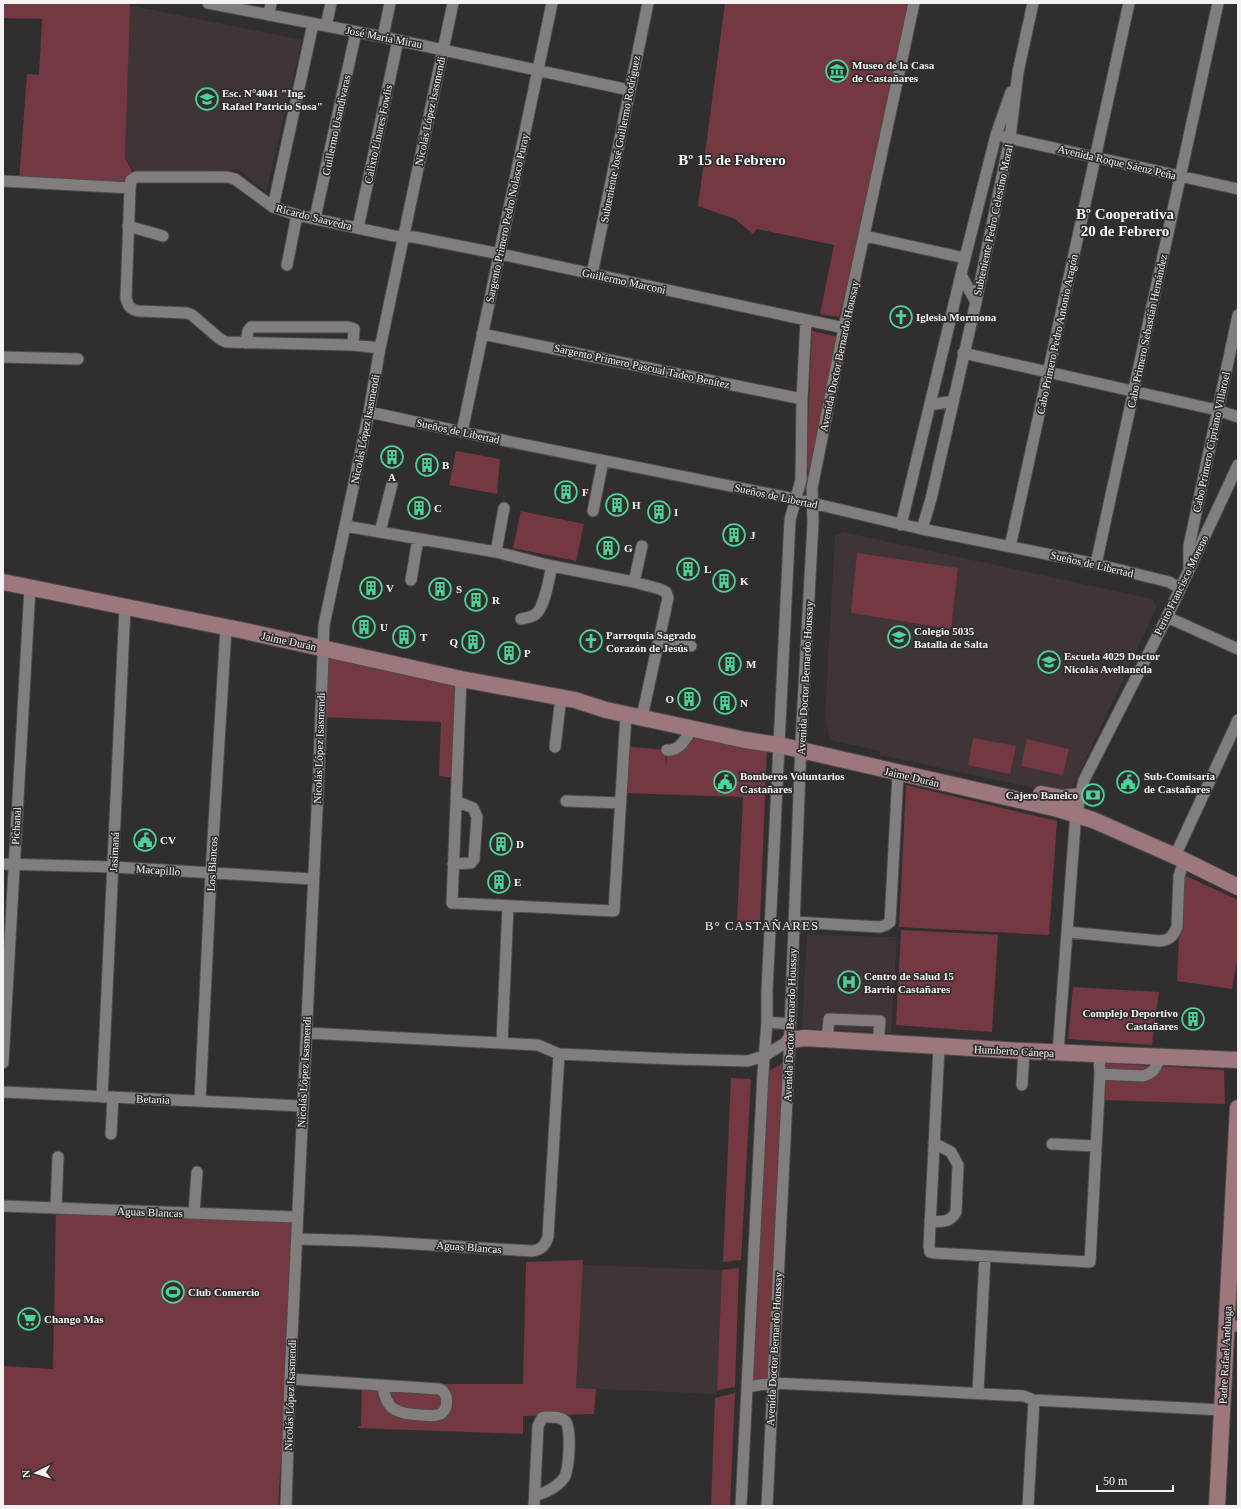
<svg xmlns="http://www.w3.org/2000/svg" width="1241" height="1509" font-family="'Times New Roman',serif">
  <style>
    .built { fill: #3f3536 }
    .green { fill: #743842 }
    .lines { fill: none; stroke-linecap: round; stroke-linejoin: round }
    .street-casing { stroke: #4e4b4c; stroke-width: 13 }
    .secondary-casing { stroke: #4e4b4c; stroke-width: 18 }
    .street { stroke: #827e7e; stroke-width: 11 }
    .secondary { stroke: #9c787d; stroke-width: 16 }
    .labels { text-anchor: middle; stroke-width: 3.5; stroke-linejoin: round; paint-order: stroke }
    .street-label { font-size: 11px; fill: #f4f2f2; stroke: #312e2e }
    .poi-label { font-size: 11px; font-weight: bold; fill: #f4f2f2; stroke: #312e2e; text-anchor: start }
    .quarter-label { font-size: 13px; letter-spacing: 1px; fill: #f4f2f2; stroke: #312e2e }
    .district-label { font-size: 15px; font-weight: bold; fill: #f4f2f2; stroke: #312e2e }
  </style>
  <rect width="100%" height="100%" fill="#312e2e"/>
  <path class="built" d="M128 5 302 40 266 192 238 169 136 174 125 158Z
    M843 532 1152 599 1157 606 1072 789 1063 794 880 755V751L830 740 825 715 835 536Z
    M807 935 897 937 891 1033 802 1028Z
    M581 1265 722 1270 717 1394 576 1388Z"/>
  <path class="green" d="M3 3H130L125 158 134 175 130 188 19 181 27 74 39 75 42 19 3 18Z
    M725 3H908L857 246 839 317 820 314 834 245 757 229 753 234 735 219 698 206Z
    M812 331 839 337 812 473 806 469Z
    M456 451 500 459 497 494 449 485Z
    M521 511 584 524 576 561 513 548Z
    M857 553 958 568 951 629 851 613Z
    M323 649 458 678 457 778 439 776 441 722 321 717Z
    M693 728 767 747 760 922 737 921 743 797 623 793V746L665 750 666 766 667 750Z
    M973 738 1016 746 1010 774 968 765Z
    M1027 739 1069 749 1063 775 1021 766Z
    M906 785 1057 821 1049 935 899 927Z
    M1182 874 1238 900V956L1232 989 1177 981Z
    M901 930 998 935 992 1032 896 1025Z
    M1073 987 1159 992 1152 1045 1068 1039Z
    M787 1060 772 1383 749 1385 763 1075Z
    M1103 1063 1224 1070 1225 1104 1102 1100Z
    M731 1078 751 1079 741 1260 723 1262Z
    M56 1208 297 1217 278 1506H3V1366L53 1369Z
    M583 1260 576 1388 596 1389 594 1414 523 1416V1434L357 1428 361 1425 362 1384H523L526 1262Z
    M739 1268 735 1387 717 1390 722 1270Z
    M735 1393 730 1506H711L715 1398Z"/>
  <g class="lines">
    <g class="street-casing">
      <path id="street" d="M208 3 383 37 629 90
        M269 15 271 3
        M326 26 331 3
        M383 37 390 3
        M1004 137 1238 189
        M3 181 130 188
        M273 207 313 24
        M315 218 356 32
        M128 226 163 236
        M358 228 398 40
        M865 236 965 258
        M287 265 297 215
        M592 274 648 3
        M961 275 976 302
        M482 334 802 399
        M246 343 248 331 251 327H348L354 329 353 345
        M380 348 353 345 226 342 220 339 192 315 187 313 138 311C130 309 128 306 126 298L130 188 131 180 136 177H227L235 179 273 207 297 215 394 236 414 237 500 254 844 328
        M963 353 1217 410 1238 417
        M3 357 78 359
        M930 405 953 401
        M369 412 462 432 795 499 922 529 1096 564 1169 582 1180 588
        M462 432 552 3
        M593 511 603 461
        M901 525 965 258 996 135 1011 92
        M345 526 496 552 552 566 634 582 660 589 666 592 668 598 642 717
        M922 529 931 499 976 302 1010 138 1018 72 1033 3
        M380 532 392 484
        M1010 547 1129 3
        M496 552 504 508
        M1096 564 1218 3
        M1189 567V546L1238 315
        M411 580 418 539
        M634 582 642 546
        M1167 617 1238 649
        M521 619C526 618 532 617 536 614 545 606 549 578 552 566
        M660 638 691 646
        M461 679 452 903 614 911 626 714
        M555 747 561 697
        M667 750C680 752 686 737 693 728
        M566 801 620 803
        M1175 856 1238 720
        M3 864 113 867 313 879
        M453 864 471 863 474 859 477 817 473 808 456 801
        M795 922 880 927 886 925 890 922 898 774
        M1068 932 1160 941C1170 940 1173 936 1177 927L1179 876 1184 861
        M767 1022 790 1024
        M307 1033 538 1045 559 1054 673 1059 748 1061 764 1056 790 1040
        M827 1040 829 1019 880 1021 878 1043
        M502 1043 508 906
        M939 1047 929 1246 930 1252 934 1253 1090 1262 1100 1074 1099 1054
        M1058 1053 1075 825 1080 796 1084 780 1167 617 1238 465
        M3 1063 30 588
        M1100 1074 1143 1076C1154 1073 1157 1067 1159 1057
        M1022 1085 1024 1051
        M3 1092 302 1106
        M102 1097 125 607
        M200 1101 211 873 226 628
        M111 1134 113 1097
        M1052 1144 1095 1146
        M3 1206 297 1217
        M56 1208 58 1157
        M194 1213 197 1172
        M930 1221C941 1222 950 1223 956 1212L958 1165 951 1152 934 1143
        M297 1239 367 1241 532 1251C541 1250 545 1246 548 1237L559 1054
        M1227 1326H1238
        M290 1379 439 1389C449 1392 449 1410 440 1414 435 1417 427 1415 421 1415 399 1414 385 1411 383 1385
        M747 1387 772 1383 857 1387 1024 1396 1034 1400 1222 1410
        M978 1393 985 1256
        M286 1506 290 1379 319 768 324 625 345 526 369 412 380 348 453 3
        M534 1506 538 1426 542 1418 545 1417C551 1417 560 1416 565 1421 572 1427 569 1470 564 1478 558 1486 545 1494 535 1495
        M741 1506 763 1073 767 1022V991L790 520 801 480 802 399 806 320
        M767 1506 789 1058 801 742 813 523 812 488 844 328 914 3
        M1028 1506 1034 1400"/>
    </g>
    <g class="secondary-casing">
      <path id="secondary" d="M3 582 245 631 461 679 575 700 606 710 745 740 779 745 1058 809 1093 820 1175 856 1238 887
        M1041 794 1062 798 1080 796
        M790 1040 805 1038 1024 1051 1238 1060
        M1217 1506 1238 1108"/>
    </g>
    <use href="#street" class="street"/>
    <use href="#secondary" class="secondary"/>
  </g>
  <defs>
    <g id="museum-ring" transform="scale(1.15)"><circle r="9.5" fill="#312e2e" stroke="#4dd39a" stroke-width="1.5"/><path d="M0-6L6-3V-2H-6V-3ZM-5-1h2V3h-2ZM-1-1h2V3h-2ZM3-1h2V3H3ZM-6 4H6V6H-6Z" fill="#4dd39a"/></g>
    <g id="school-ring" transform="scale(1.15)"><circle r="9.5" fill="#312e2e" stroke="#4dd39a" stroke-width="1.5"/><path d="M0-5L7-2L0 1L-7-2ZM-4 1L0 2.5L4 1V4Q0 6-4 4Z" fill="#4dd39a"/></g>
    <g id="church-ring" transform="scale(1.15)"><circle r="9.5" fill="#312e2e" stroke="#4dd39a" stroke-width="1.5"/><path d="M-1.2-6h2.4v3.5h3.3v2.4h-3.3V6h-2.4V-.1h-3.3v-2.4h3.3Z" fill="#4dd39a"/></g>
    <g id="building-ring" transform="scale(1.15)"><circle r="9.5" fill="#312e2e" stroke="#4dd39a" stroke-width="1.5"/><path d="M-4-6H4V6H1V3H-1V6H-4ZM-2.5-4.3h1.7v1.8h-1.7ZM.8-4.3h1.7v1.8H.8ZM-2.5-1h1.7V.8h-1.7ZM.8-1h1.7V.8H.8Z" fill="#4dd39a"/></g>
    <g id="civic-ring" transform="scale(1.15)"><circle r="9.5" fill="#312e2e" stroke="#4dd39a" stroke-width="1.5"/><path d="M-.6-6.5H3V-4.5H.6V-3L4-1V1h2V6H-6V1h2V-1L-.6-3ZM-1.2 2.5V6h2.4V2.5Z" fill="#4dd39a"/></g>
    <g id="bank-ring" transform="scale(1.15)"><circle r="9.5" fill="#312e2e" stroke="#4dd39a" stroke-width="1.5"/><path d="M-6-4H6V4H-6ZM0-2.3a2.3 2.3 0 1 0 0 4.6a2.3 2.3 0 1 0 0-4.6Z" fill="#4dd39a"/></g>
    <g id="hospital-ring" transform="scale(1.15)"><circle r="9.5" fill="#312e2e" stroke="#4dd39a" stroke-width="1.5"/><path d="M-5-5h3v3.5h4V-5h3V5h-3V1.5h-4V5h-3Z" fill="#4dd39a"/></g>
    <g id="stadium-ring" transform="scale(1.15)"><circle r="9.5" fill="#312e2e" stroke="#4dd39a" stroke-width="1.5"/><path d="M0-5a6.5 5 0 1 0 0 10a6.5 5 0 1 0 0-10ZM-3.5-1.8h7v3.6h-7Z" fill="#4dd39a"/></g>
    <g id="supermarket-ring" transform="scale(1.15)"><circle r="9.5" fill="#312e2e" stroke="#4dd39a" stroke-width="1.5"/><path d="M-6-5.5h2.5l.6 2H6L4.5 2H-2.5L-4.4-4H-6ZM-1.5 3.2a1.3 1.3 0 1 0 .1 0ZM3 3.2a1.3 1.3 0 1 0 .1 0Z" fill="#4dd39a"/></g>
  </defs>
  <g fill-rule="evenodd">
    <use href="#museum-ring" x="837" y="71"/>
    <use href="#school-ring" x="207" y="99"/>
    <use href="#church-ring" x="901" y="317"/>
    <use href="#building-ring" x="392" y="457"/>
    <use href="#building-ring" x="427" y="465"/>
    <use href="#building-ring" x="566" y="492"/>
    <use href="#building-ring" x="617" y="505"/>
    <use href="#building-ring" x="419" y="508"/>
    <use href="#building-ring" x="659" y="512"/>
    <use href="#building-ring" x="734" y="535"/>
    <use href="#building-ring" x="608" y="548"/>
    <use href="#building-ring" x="688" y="569"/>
    <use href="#building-ring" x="724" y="581"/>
    <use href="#building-ring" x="371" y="588"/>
    <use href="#building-ring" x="440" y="589"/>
    <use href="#building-ring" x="476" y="600"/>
    <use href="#building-ring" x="364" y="627"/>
    <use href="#building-ring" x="404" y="637"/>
    <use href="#school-ring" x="899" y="637"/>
    <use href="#church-ring" x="591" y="641"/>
    <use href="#building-ring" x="473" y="642"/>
    <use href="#building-ring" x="509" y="653"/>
    <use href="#school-ring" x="1049" y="662"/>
    <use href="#building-ring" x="730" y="664"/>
    <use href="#building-ring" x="689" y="699"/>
    <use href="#building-ring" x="725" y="703"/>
    <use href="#civic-ring" x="725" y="782"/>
    <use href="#civic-ring" x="1128" y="782"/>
    <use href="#bank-ring" x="1093" y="795"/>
    <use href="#civic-ring" x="145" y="840"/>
    <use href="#building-ring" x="501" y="844"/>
    <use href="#building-ring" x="499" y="882"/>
    <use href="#hospital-ring" x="849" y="982"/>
    <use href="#building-ring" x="1193" y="1019"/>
    <use href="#stadium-ring" x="173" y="1292"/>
    <use href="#supermarket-ring" x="29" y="1319"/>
  </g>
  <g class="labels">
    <g class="street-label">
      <text transform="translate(384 37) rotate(11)" y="4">José María Mirau</text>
      <text transform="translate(430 111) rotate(-78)" y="4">Nicolás López Isasmendi</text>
      <text transform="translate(336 125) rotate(-78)" y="4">Guillermo Usandivaras</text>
      <text transform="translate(378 134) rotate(-78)" y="4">Calixto Linares Fowlis</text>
      <text transform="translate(620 139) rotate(-79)" y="4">Subteniente José Guillermo Rodríguez</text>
      <text transform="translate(1117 162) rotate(13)" y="4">Avenida Roque Sáenz Peña</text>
      <text transform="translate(314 217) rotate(14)" y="4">Ricardo Saavedra</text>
      <text transform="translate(507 218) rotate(-78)" y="4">Sargento Primero Pedro Nolasco Puray</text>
      <text transform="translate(993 220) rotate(-78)" y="4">Subteniente Pedro Celestino Moral</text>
      <text transform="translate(624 281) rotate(12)" y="4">Guillermo Marconi</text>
      <text transform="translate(1147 331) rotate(-78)" y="4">Cabo Primero Sebastián Hernández</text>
      <text transform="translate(1057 334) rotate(-78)" y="4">Cabo Primero Pedro Antonio Aragón</text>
      <text transform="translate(839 356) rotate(-78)" y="4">Avenida Doctor Bernardo Houssay</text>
      <text transform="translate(642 366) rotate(12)" y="4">Sargento Primero Pascual Tadeo Benítez</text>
      <text transform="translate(365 429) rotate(-79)" y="4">Nicolás López Isasmendi</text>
      <text transform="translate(458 431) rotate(12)" y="4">Sueños de Libertad</text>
      <text transform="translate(1211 442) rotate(-78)" y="4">Cabo Primero Cipriano Villaroel</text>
      <text transform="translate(776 496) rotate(12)" y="4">Sueños de Libertad</text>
      <text transform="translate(1092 564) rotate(13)" y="4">Sueños de Libertad</text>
      <text transform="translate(1181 585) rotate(-64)" y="4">Perito Francisco Moreno</text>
      <text transform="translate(289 641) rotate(12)" y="4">Jaime Durán</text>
      <text transform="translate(805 678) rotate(-87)" y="4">Avenida Doctor Bernardo Houssay</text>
      <text transform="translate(319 748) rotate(-88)" y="4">Nicolás López Isasmendi</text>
      <text transform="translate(912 777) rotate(13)" y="4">Jaime Durán</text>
      <text transform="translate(16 826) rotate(-87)" y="4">Pichanal</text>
      <text transform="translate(114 852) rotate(-87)" y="4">Jasimaná</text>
      <text transform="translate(212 864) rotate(-87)" y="4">Los Blancos</text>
      <text transform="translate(158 870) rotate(4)" y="4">Macapillo</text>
      <text transform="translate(790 1025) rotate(-88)" y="4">Avenida Doctor Bernardo Houssay</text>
      <text transform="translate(1014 1051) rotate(3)" y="4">Humberto Cánepa</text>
      <text transform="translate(304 1072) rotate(-87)" y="4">Nicolás López Isasmendi</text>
      <text transform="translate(153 1099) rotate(2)" y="4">Betania</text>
      <text transform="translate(150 1212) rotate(2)" y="4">Aguas Blancas</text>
      <text transform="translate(469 1247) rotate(4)" y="4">Aguas Blancas</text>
      <text transform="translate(774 1349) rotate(-87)" y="4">Avenida Doctor Bernardo Houssay</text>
      <text transform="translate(1225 1355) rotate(-87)" y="4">Padre Rafael Anduaga</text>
      <text transform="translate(290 1395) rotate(-88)" y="4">Nicolás López Isasmendi</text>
    </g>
    <g class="poi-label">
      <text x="852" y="69">Museo de la Casa<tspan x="852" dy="13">de Castañares</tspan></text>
      <text x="222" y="97">Esc. N°4041 "Ing.<tspan x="222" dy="13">Rafael Patricio Sosa"</tspan></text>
      <text x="916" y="321">Iglesia Mormona</text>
      <text x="442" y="469">B</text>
      <text x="392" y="481" text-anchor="middle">A</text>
      <text x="582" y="496">F</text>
      <text x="632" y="509">H</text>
      <text x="434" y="512">C</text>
      <text x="674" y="516">I</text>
      <text x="750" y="539">J</text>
      <text x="624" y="552">G</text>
      <text x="704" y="573">L</text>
      <text x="740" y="585">K</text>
      <text x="386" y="592">V</text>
      <text x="456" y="593">S</text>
      <text x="492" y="604">R</text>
      <text x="380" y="631">U</text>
      <text x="914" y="635">Colegio 5035<tspan x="914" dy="13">Batalla de Salta</tspan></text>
      <text x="606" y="639">Parroquía Sagrado<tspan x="606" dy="13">Corazón de Jesús</tspan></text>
      <text x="420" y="641">T</text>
      <text x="458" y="646" text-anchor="end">Q</text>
      <text x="524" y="657">P</text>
      <text x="1064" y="660">Escuela 4029 Doctor<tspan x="1064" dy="13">Nicolás Avellaneda</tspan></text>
      <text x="746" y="668">M</text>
      <text x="674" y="703" text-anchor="end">O</text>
      <text x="740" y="707">N</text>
      <text x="740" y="780">Bomberos Voluntarios<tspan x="740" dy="13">Castañares</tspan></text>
      <text x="1144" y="780">Sub-Comisaría<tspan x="1144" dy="13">de Castañares</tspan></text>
      <text x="1078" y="799" text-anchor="end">Cajero Banelco</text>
      <text x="160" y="844">CV</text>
      <text x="516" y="848">D</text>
      <text x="514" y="886">E</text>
      <text x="864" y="980">Centro de Salud 15<tspan x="864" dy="13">Barrio Castañares</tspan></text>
      <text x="1178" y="1017" text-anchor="end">Complejo Deportivo<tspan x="1178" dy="13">Castañares</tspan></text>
      <text x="188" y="1296">Club Comercio</text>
      <text x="44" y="1323">Chango Mas</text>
    </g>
    <g class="quarter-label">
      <text x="762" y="930">B° CASTAÑARES</text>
    </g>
    <g class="district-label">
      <text x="732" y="165">Bº 15 de Febrero</text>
      <text x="1125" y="219">Bº Cooperativa<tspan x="1125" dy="17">20 de Febrero</tspan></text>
    </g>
  </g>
  <rect width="1241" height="1509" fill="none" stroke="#f4f2f2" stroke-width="8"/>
  <g transform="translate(36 1473) rotate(265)" stroke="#312e2e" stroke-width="3" paint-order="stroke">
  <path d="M0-3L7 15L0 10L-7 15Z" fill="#f4f2f2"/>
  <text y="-6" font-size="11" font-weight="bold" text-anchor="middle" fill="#f4f2f2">N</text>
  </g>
  <path d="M1097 1485v6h76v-6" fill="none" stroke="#f4f2f2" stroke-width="2"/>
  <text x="1103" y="1485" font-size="12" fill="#f4f2f2" stroke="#312e2e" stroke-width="3" paint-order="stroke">50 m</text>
</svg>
